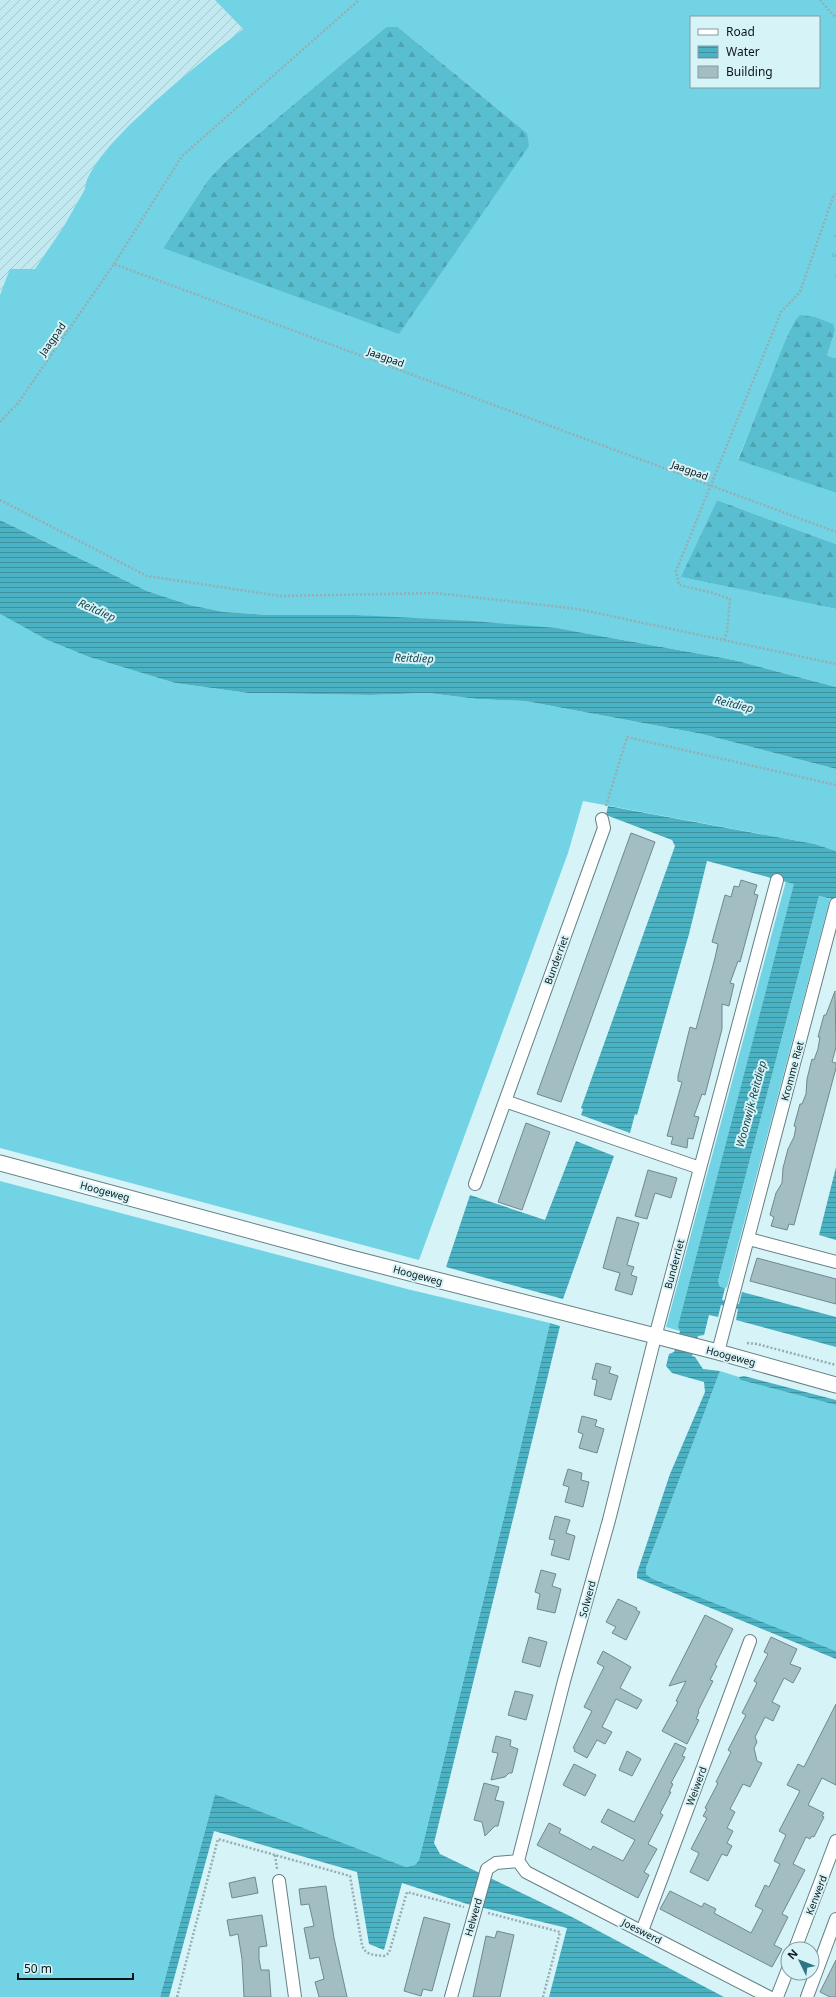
<svg xmlns="http://www.w3.org/2000/svg" width="836" height="1997" font-family="'Noto Sans',sans-serif">
  <style>
    .industrial { fill: url(#industrial-furrows) }
    .grass { fill: #72d3e4; fill-rule: evenodd }
    .forest { fill: url(#forest-firs) }
    .park { fill: url(#park-tufts) }
    .water { fill: url(#water-rules) }
    .building { fill: #a3bec3; stroke: #6f898e }
    .lines { fill: none; stroke-linecap: round; stroke-linejoin: round }
    .minor-casing { stroke: #668085; stroke-width: 14 }
    .tertiary-casing { stroke: #668085; stroke-width: 17 }
    .path { stroke: #96adb1; stroke-width: 2.5; stroke-dasharray: 2 2; stroke-linecap: butt }
    .minor { stroke: #fff; stroke-width: 12 }
    .tertiary { stroke: #fff; stroke-width: 15 }
    .labels { text-anchor: middle; stroke-width: 4; stroke-linejoin: round; paint-order: stroke }
    .street-label { font-size: 10px; fill: #0c1618; stroke: #d6f3f8 }
    .water-label { font-size: 11px; font-style: italic; fill: #17454d; stroke: #d6f3f8 }
  </style>
  <defs>
    <pattern id="industrial-furrows" width="10" height="10" patternUnits="userSpaceOnUse"><rect width="10" height="10" fill="#c2e8f0"/><path d="M-1 1l2-2M0 10L10 0M9 11l2-2" fill="none" stroke="#a6c6cd"/></pattern>
    <pattern id="forest-firs" width="22" height="20" patternUnits="userSpaceOnUse"><rect width="22" height="20" fill="#59bfd0"/><path d="M5 1l3.5 6h-7zM16 11l3.5 6h-7z" fill="#4ca3b2"/></pattern>
    <pattern id="park-tufts" width="24" height="20" patternUnits="userSpaceOnUse"><rect width="24" height="20" fill="#72d3e4"/><path d="M3 7l-1-3M5 7V3M7 7l1-3M15 17l-1-3M17 17v-4M19 17l1-3" fill="none" stroke="#62b4c3"/></pattern>
    <pattern id="water-rules" width="6" height="5" patternUnits="userSpaceOnUse"><rect width="6" height="5" fill="#4bb2c4"/><path d="M0 2.5h6" fill="none" stroke="#3d909e"/></pattern>
  </defs>
  <rect width="100%" height="100%" fill="#d6f3f8"/>
  <path class="industrial" d="M0 0H215L243 29 139 115 86 184 85 189 64 226 35 269 2 289 0 295Z"/>
  <path class="grass" d="M215 0H836V358L827 356 835 331 794 322 738 459 836 493V544L717 500 682 577 836 609V687L734 660 578 632 357 615H270L224 612 190 605 147 591 0 520V295L10 269H35L64 226 85 189C89 147 208 57 243 29ZM691 17H819V87H691ZM386 27H398L527 133 163 248 208 180 227 160Z
    M0 614 47 640 89 657 175 683 248 693 371 695 428 693 477 699 525 701 702 734 836 769V851L815 844 583 801 568 853 419 1260 0 1148Z
    M786 881 795 884 699 1248 680 1331 666 1327Z
    M819 896 830 899 727 1287 725 1288 720 1287 718 1281Z
    M0 1181 407 1289 550 1323 504 1517 419 1860 415 1865 406 1867 215 1794 160 1997H0Z
    M720 1371 739 1377 740 1380 836 1405V1651L651 1578 646 1574V1568Z"/>
  <path class="forest" d="M386 27H398L527 133 529 146 399 334 163 248 208 180 227 160Z
    M800 315 815 317 833 324 835 331 827 356 836 358V493L738 460 784 344 794 322Z
    M717 500 836 544V609L681 577Z"/>
  <path class="park" d="M836 235V279L829 239Z"/>
  <path class="water" d="M0 520 147 591 190 605 224 612 270 615H357L472 621 556 628 734 660 836 687V769L702 734 525 701 477 699 428 693 371 695 248 693 175 683 89 657 47 640 0 614Z
    M608 806 815 844 836 851V900L819 896 718 1281 720 1287 725 1288 722 1300 739 1304 742 1292 836 1317V1347L736 1320 738 1309 721 1305 718 1317 709 1315 704 1335 698 1336 692 1356 695 1357 703 1369 720 1371 646 1568V1574L651 1578 836 1651V1659L637 1578V1573L670 1474 705 1392 704 1382 672 1373 666 1366 669 1354 674 1352 680 1331 678 1326 794 884 707 861 689 934 637 1115 635 1114 630 1133 581 1115 583 1109 581 1108 675 846 672 840 606 815Z
    M576 1141 614 1156 563 1299 446 1267 470 1195 545 1220Z
    M836 1167V1240L819 1235Z
    M550 1323 560 1326 434 1843 440 1854 572 1917 724 1997H549L567 1928 467 1904 402 1883 384 1950 369 1944 357 1872 214 1831 169 1997H160L215 1794 406 1867 415 1865 419 1860 504 1517Z
    M744 1376 836 1400V1405L740 1380 739 1377Z"/>
  <path class="building" d="M631 833 655 842 561 1102 537 1094Z
    M741 880 757 885 754 894 758 895 740 962 738 961 730 983 734 984 729 1006 722 1004V1029L705 1095 702 1094 694 1116 699 1117 693 1139 688 1138 687 1148 671 1144 673 1137 667 1136 682 1082 678 1081V1076L690 1027 696 1029 715 958 718 944 712 942 725 895 731 897 734 886 739 887Z
    M835 991 836 1047 832 1062 836 1063V1068L794 1225 789 1224 787 1230 771 1226 774 1217 770 1215 776 1193 782 1183 783 1168 788 1149 794 1137 796 1127 794 1126 800 1104H802L806 1094 807 1079 812 1059 814 1060 818 1049 820 1037H818L824 1015H826Z
    M526 1123 550 1132 522 1210 498 1202Z
    M648 1170 677 1178 671 1198 655 1193 647 1219 635 1216Z
    M617 1217 639 1223 627 1265 634 1267 631 1275 637 1277 632 1295 615 1290 620 1273 603 1268Z
    M757 1258 836 1279V1304L750 1281Z
    M596 1363 611 1367 609 1373 618 1376 611 1400 594 1395 597 1380 592 1379Z
    M582 1416 597 1420 595 1426 604 1429 597 1453 579 1448 583 1434 578 1432Z
    M568 1469 582 1473 581 1480 589 1482 583 1507 565 1502 569 1487 563 1485Z
    M555 1516 570 1520 566 1533 575 1536 569 1560 551 1555 555 1540 549 1539Z
    M541 1570 556 1574 552 1586 561 1589 555 1613 537 1609 540 1594 535 1592Z
    M618 1599 637 1608 636 1610 640 1612 626 1640 612 1633 616 1627 606 1622Z
    M705 1615 733 1629 715 1665 717 1666 710 1680 713 1681 698 1711 699 1712 696 1719 699 1720 687 1744 662 1731 678 1702 676 1701 686 1681 669 1686Z
    M529 1637 547 1642 540 1667 522 1662Z
    M771 1637 797 1649 790 1664 801 1668 793 1683 784 1678 772 1702 780 1706 773 1721 765 1717 755 1737 757 1742 754 1748 757 1761 762 1763 750 1787 743 1784 730 1809 735 1812 727 1828 733 1831 727 1843 732 1846 727 1856 722 1854 708 1881 690 1872 699 1853 691 1849 707 1818 703 1816 707 1809 705 1808 718 1783 716 1782 731 1752 728 1750 746 1715 742 1713 757 1683 754 1681 768 1654 764 1652Z
    M603 1651 631 1667 620 1688 642 1700 637 1709 616 1699 602 1727 612 1732 605 1744 597 1740 587 1758 574 1751 575 1749 573 1748 592 1711 584 1707 604 1667 597 1663Z
    M515 1691 533 1695 526 1720 508 1715Z
    M836 1704V1785L822 1778 808 1805 824 1813 822 1816 824 1817 814 1837 812 1836 810 1839 806 1837 793 1864 805 1870 782 1914 788 1917 774 1945 782 1949 772 1967 660 1909 670 1891 702 1907 704 1903 716 1909 714 1913 751 1933 763 1910 755 1906 765 1885 769 1887 780 1864 774 1861 786 1835 779 1831 800 1791 787 1785 798 1764 804 1767Z
    M496 1736 511 1740 510 1746 518 1749 512 1773H509L505 1777 491 1780 498 1753 492 1752Z
    M675 1743 686 1748 682 1756 685 1757 671 1783 673 1784 669 1792H671L660 1813 663 1815 648 1844 657 1849 644 1872 649 1875 638 1898 537 1845 549 1823 561 1829 559 1833 569 1838 591 1850 593 1846 623 1861 635 1840 601 1822 608 1809 634 1822Z
    M627 1751 641 1759 632 1776 619 1770Z
    M574 1764 596 1775 585 1796 563 1785Z
    M484 1783 499 1787 495 1800 504 1802 498 1826H495L485 1836 482 1822 474 1820Z
    M255 1877 258 1893 232 1898 229 1883Z
    M326 1886 334 1938 347 1997H319L315 1982 324 1979 319 1957 310 1959 307 1943 304 1928 314 1926 309 1904 301 1905 299 1889Z
    M262 1915 267 1946 259 1947V1959L261 1970H269L271 1997H244L242 1959 238 1934 230 1936 227 1920Z
    M424 1917 450 1924 432 1991 423 1989 421 1996 404 1991Z
    M497 1931 514 1935 500 1997H473L486 1936 495 1938Z
    M836 1960V1997H830L820 1992Z"/>
  <g class="lines">
    <g class="minor-casing">
      <path id="minor" d="M505 1101 700 1168
        M475 1184 604 828 602 819
        M749 1239 836 1262
        M718 1352 836 904
        M518 1861 564 1681 609 1520 655 1337 777 880
        M518 1861 526 1872 769 1997
        M279 1881 295 1997
        M642 1931 750 1641
        M795 1949 836 1841
        M451 1997 487 1869 496 1863 518 1861
        M777 1997 788 1969
        M807 1997 836 1919"/>
    </g>
    <g class="tertiary-casing">
      <path id="tertiary" d="M0 1163 351 1258 718 1352 836 1385"/>
    </g>
    <path class="path" d="M820 0 836 18
      M114 264 182 156 359 0
      M0 422 18 403 114 264 836 532
      M0 500 147 576 280 596 436 593 578 609 836 664
      M724 640 727 632 730 599 713 593 679 585 676 571 781 312 800 292 833 197 836 194
      M606 806 627 737 836 785
      M747 1343 757 1344 836 1365
      M275 1855 277 1869
      M488 1913 560 1932 543 1997
      M177 1997 218 1839 350 1876 362 1945C365 1955 374 1955 384 1956L389 1953 407 1892 464 1907"/>
    <use href="#minor" class="minor"/>
    <use href="#tertiary" class="tertiary"/>
  </g>
  <g class="labels">
    <g class="street-label">
      <text transform="translate(52 339) rotate(-55)" y="4">Jaagpad</text>
      <text transform="translate(386 357) rotate(20)" y="4">Jaagpad</text>
      <text transform="translate(690 470) rotate(20)" y="4">Jaagpad</text>
      <text transform="translate(556 960) rotate(-70)" y="4">Bunderriet</text>
      <text transform="translate(792 1071) rotate(-75)" y="4">Kromme Riet</text>
      <text transform="translate(105 1191) rotate(15)" y="4">Hoogeweg</text>
      <text transform="translate(674 1264) rotate(-75)" y="4">Bunderriet</text>
      <text transform="translate(418 1275) rotate(15)" y="4">Hoogeweg</text>
      <text transform="translate(731 1356) rotate(15)" y="4">Hoogeweg</text>
      <text transform="translate(587 1599) rotate(-75)" y="4">Solwerd</text>
      <text transform="translate(696 1786) rotate(-70)" y="4">Weiwerd</text>
      <text transform="translate(816 1895) rotate(-69)" y="4">Kenwerd</text>
      <text transform="translate(473 1917) rotate(-74)" y="4">Helwerd</text>
      <text transform="translate(642 1931) rotate(27)" y="4">Joeswerd</text>
    </g>
    <g class="water-label">
      <text transform="translate(97 610) rotate(24)" y="4">Reitdiep</text>
      <text transform="translate(414 658) rotate(2)" y="4">Reitdiep</text>
      <text transform="translate(734 704) rotate(14)" y="4">Reitdiep</text>
      <text transform="translate(751 1104) rotate(-75)" y="4">Woonwijk Reitdiep</text>
    </g>
  </g>
  <rect x="690" y="16" width="130" height="72" fill="#d6f3f8" stroke="#859b9e"/>
  <rect x="698" y="29" width="20" height="6" fill="#ffffff" stroke="#859b9e"/>
  <text x="726" y="36" font-size="12" fill="#0c1618">Road</text>
  <rect x="698" y="46" width="20" height="12" fill="url(#water-rules)" stroke="#859b9e"/>
  <text x="726" y="56" font-size="12" fill="#0c1618">Water</text>
  <rect x="698" y="66" width="20" height="12" fill="#a3bec3" stroke="#859b9e"/>
  <text x="726" y="76" font-size="12" fill="#0c1618">Building</text>
  <g transform="translate(800 1961) rotate(313)"><circle r="19" fill="#d6f3f8" stroke="#859b9e"/>
  <path d="M0-3L7 15L0 10L-7 15Z" fill="#307682"/>
  <text y="-6" font-size="11" font-weight="bold" text-anchor="middle" fill="#0c1618">N</text>
  </g>
  <path d="M18 1973v6h115v-6" fill="none" stroke="#0c1618" stroke-width="2"/>
  <text x="24" y="1973" font-size="12" fill="#0c1618" stroke="#d6f3f8" stroke-width="3" paint-order="stroke">50 m</text>
</svg>
